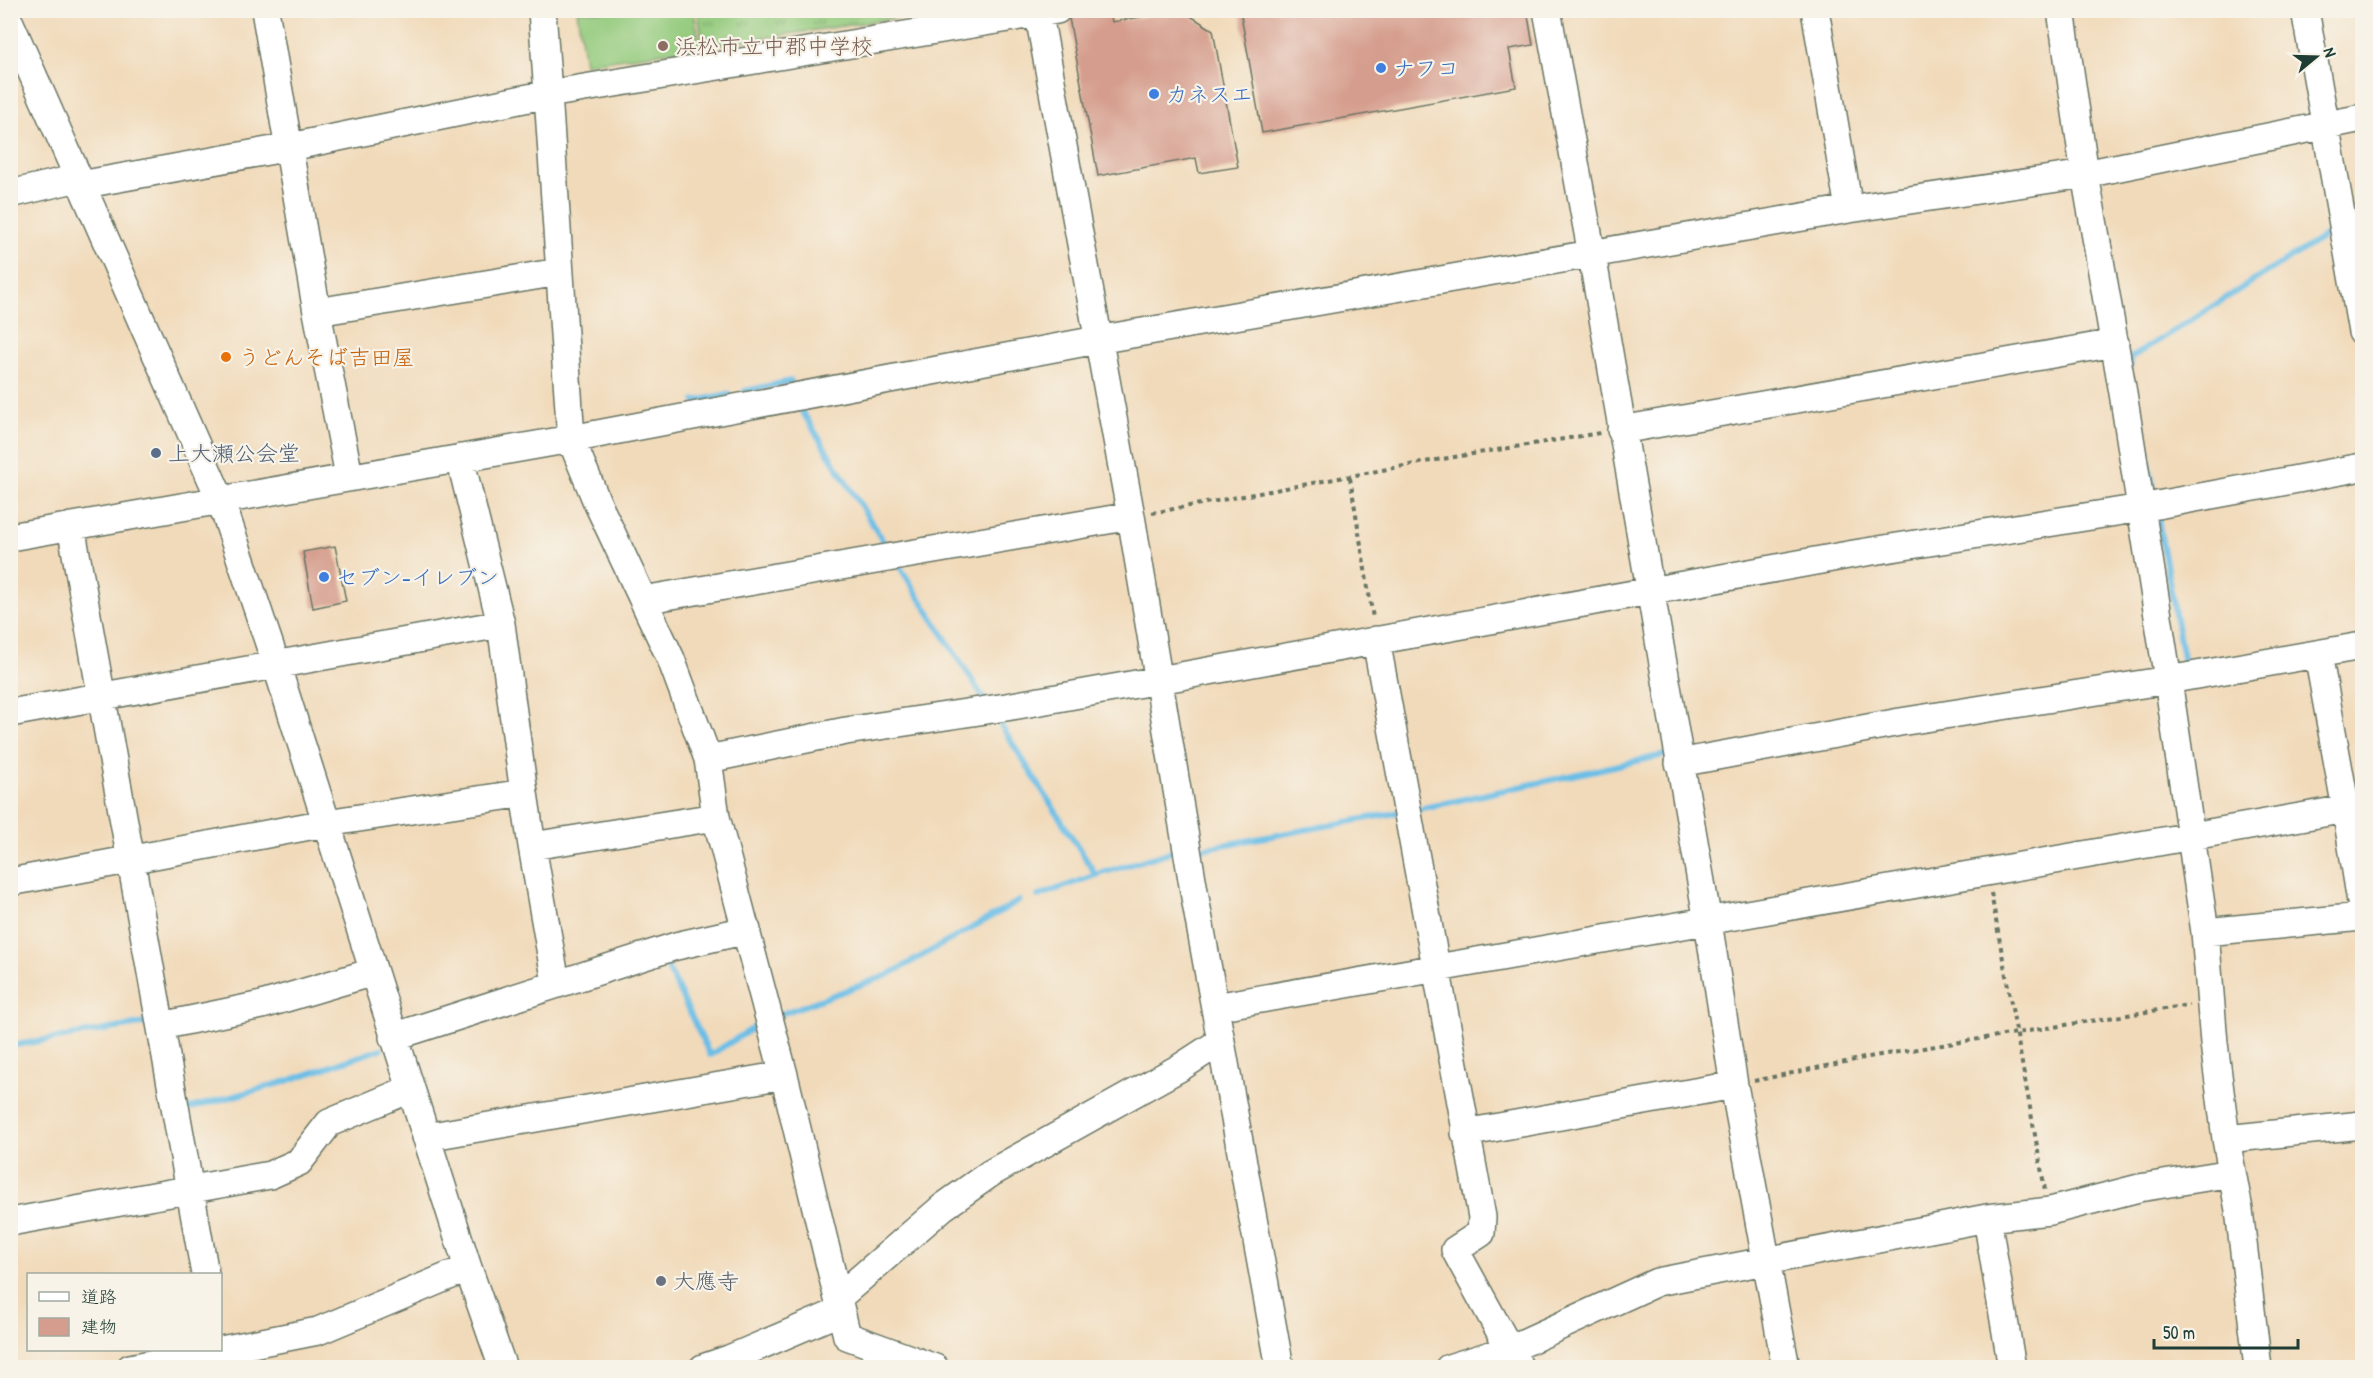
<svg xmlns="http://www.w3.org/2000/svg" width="2373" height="1378" font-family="'Patrick Hand','Klee One',sans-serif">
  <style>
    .park { fill: url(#park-tufts); stroke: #5a8459; stroke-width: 1.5 }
    .garden { fill: #94cb7e; stroke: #5a8459; stroke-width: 1.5 }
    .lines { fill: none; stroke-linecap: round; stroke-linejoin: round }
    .stream { stroke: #6abee6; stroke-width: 6 }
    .building { fill: #d59d8d }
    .minor-casing { stroke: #687463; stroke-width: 30 }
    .path { stroke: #687463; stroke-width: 4; stroke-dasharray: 4.5 4.5; stroke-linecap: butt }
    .minor { stroke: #fff; stroke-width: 27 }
    .education-dot { fill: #8d6e63; stroke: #f7f3e8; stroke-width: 2 }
    .shop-dot { fill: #3f7fe0; stroke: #f7f3e8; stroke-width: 2 }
    .food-dot { fill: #e8710a; stroke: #f7f3e8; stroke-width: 2 }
    .service-dot { fill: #5c6f8a; stroke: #f7f3e8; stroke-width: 2 }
    .worship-dot { fill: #6b7280; stroke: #f7f3e8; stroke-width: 2 }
    .labels { text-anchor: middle; stroke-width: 4.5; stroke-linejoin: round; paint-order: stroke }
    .education-label { font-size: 22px; fill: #785e54; stroke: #f7f3e8; text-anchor: start }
    .shop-label { font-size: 22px; fill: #366cbe; stroke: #f7f3e8; text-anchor: start }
    .food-label { font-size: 22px; fill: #c56008; stroke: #f7f3e8; text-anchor: start }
    .service-label { font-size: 22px; fill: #4e5e75; stroke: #f7f3e8; text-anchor: start }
    .worship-label { font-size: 22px; fill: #5b616d; stroke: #f7f3e8; text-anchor: start }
  </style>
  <defs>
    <pattern id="park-tufts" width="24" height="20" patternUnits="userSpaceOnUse" patternTransform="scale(1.5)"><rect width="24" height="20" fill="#94cb7e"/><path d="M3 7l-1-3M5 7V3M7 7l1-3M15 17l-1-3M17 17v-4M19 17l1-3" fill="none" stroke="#78a668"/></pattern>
  </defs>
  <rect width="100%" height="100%" fill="#f7f3e8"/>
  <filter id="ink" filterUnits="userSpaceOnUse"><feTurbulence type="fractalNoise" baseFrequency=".0167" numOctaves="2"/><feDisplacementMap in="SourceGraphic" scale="12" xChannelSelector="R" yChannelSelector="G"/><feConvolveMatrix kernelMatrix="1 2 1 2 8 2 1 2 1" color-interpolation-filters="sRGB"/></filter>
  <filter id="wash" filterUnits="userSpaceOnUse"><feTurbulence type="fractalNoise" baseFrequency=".008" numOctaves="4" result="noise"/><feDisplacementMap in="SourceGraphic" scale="24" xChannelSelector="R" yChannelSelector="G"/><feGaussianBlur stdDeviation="1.35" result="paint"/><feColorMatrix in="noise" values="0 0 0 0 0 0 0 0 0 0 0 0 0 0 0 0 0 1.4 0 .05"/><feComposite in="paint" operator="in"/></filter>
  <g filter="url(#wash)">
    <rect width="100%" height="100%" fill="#f1daba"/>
    <path class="park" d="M895 11 896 18 703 47 698 11Z"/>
    <path class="garden" d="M577 11H694L700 47 585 64Z"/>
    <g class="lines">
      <path class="stream" d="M2352 218 2362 212
        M2131 365 2130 358 2333 231
        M745 391 791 381
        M695 401 729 394
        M802 411 889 551
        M2140 413 2154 492
        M2157 513 2184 664
        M898 564 986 702
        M995 716 1096 875
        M1414 810 1669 754
        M1201 849 1401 812
        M1038 896 1096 875 1177 850
        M663 958 710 1055 763 1022
        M781 1014 888 975 1019 901
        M10 1046 146 1023
        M184 1110 284 1082 381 1049"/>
    </g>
    <g id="blocks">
      <path class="building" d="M1181 10 1213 30 1238 167 1199 173 1196 158 1098 176 1069 18 1110 11 1112 22Z
        M1240 10H1527L1533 45 1509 49 1516 87 1262 133Z
        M335 546 346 601 313 608 303 552Z"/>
    </g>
  </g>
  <g filter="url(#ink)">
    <use href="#blocks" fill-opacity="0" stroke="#687463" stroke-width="1.5"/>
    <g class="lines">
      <g class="minor-casing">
        <path id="minor" d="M265 10 317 312 349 476
          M542 10 548 94 1057 10
          M1038 10 1131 516 1196 903 1280 1368
          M1547 10 1592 255 1708 922 1734 1085 1786 1368
          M1815 10 1849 209
          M2061 10 2085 174 2123 393 2168 680 2205 932 2214 1043 2226 1139 2239 1210 2258 1368
          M2305 10 2362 332
          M10 23 221 501 276 664 468 1268 503 1368
          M80 185 290 147 548 94 571 439 597 502 671 659 708 759
          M10 194 78 178
          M317 312 559 272
          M1621 430 2115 343
          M460 458 501 624 524 793
          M71 526 205 1274
          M10 537 571 439 1097 340 1849 209 2085 174 2362 118
          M643 600 1131 516
          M1376 640 1482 1217 1481 1233 1455 1250 1520 1368
          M2318 654 2346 809
          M10 713 501 624
          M1679 763 1900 722 2168 680 2362 646
          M716 817 784 1075 847 1336 935 1368
          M532 846 556 983
          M10 882 326 823 524 793 532 846 716 817 708 759 846 731 1006 707 1159 680 1854 554 2141 508 2362 467
          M2205 932 2362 917
          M1215 1007 2346 809 2362 908
          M161 1026 262 1005 373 972
          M393 1037 676 946 747 930
          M1465 1133 1734 1085
          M426 1137 784 1075
          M2226 1139 2362 1125
          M1987 1218 2012 1368
          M10 1222 270 1175 299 1162 329 1123 410 1089
          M839 1297 943 1207 991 1173 1181 1067 1221 1041
          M130 1368 318 1331 468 1268
          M703 1368 729 1359 841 1311
          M1449 1368 1510 1349 1657 1282 1987 1218 2050 1211 2139 1188 2232 1173"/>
      </g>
      <path class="path" d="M1350 478 1373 618
        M1152 513 1436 460 1600 433
        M1991 893 2045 1190
        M1754 1081 1874 1056 2189 1005"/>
      <use href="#minor" class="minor"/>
    </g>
  </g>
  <circle class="education-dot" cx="663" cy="46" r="6"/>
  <g class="shop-dot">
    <circle cx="1381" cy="68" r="6"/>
    <circle cx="1154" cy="94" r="6"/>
    <circle cx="324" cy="577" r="6"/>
  </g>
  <circle class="food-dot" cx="226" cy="357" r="6"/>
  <circle class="service-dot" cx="156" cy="453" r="6"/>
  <circle class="worship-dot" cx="661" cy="1281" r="6"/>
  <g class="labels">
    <g class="education-label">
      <text x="675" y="54">浜松市立中郡中学校</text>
    </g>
    <g class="shop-label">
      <text x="1393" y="76">ナフコ</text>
      <text x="1166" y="102">カネスエ</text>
      <text x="336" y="585">セブン-イレブン</text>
    </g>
    <g class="food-label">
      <text x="238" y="365">うどんそば吉田屋</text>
    </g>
    <g class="service-label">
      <text x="168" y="461">上大瀬公会堂</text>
    </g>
    <g class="worship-label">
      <text x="673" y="1289">大應寺</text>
    </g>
  </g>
  <rect width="2373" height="1378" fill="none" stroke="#f7f3e8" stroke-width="36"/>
  <rect x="27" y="1273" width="195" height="78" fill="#f7f3e8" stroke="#a1aaa0" stroke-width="1.5"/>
  <rect x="39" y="1292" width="30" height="9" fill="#ffffff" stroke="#a1aaa0" stroke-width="1.5"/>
  <text x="81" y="1303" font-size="18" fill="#1f3d34">道路</text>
  <rect x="39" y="1318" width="30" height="18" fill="#d59d8d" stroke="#a1aaa0" stroke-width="1.5"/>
  <text x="81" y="1333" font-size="18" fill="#1f3d34">建物</text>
  <g transform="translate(2316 57) rotate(71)" stroke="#f7f3e8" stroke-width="4.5" paint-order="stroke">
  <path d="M0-4.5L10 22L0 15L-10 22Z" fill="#1f3d34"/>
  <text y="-9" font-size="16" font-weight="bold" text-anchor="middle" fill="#1f3d34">N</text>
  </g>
  <path d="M2154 1339v9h144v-9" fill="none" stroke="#1f3d34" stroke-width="3"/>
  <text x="2163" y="1339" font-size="18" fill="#1f3d34" stroke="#f7f3e8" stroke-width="4.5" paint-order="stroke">50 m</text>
</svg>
